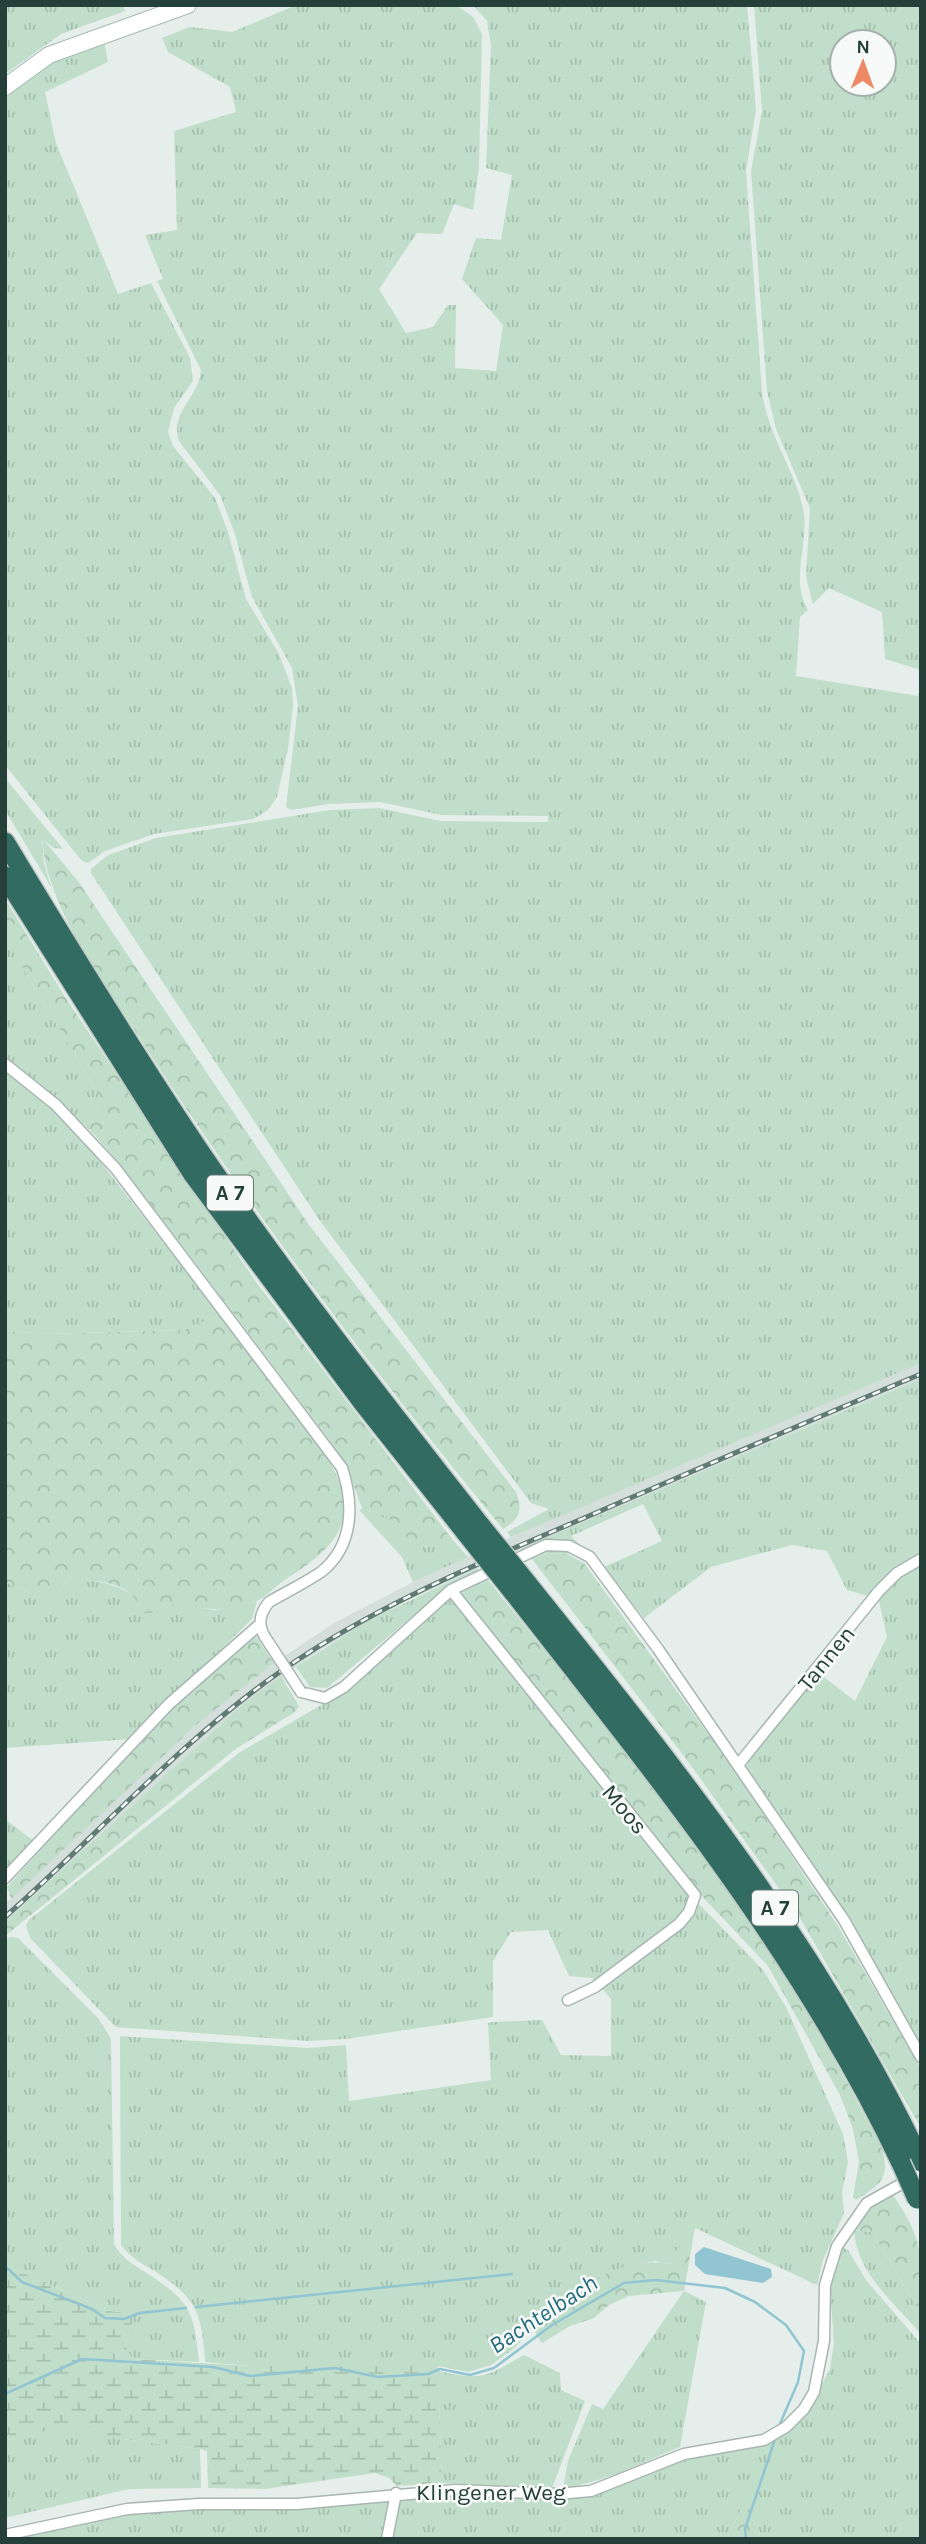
<svg xmlns="http://www.w3.org/2000/svg" width="926" height="2544" font-family="Karla,sans-serif">
  <style>
    .built { fill: #d4deda }
    .grass { fill: url(#grass-tufts); fill-rule: evenodd }
    .forest { fill: url(#forest-crowns) }
    .wetland { fill: url(#wetland-marsh) }
    .water { fill: #90c5d1 }
    .lines { fill: none; stroke-linecap: round; stroke-linejoin: round }
    .stream { stroke: #90c5d1; stroke-width: 2.5 }
    .street-casing { stroke: #a8b6b2; stroke-width: 13 }
    .secondary-casing { stroke: #a4bab3; stroke-width: 18 }
    .highway-casing { stroke: #c2cac8; stroke-width: 22 }
    .street { stroke: #fff; stroke-width: 10 }
    .secondary { stroke: #fff; stroke-width: 16 }
    .highway { stroke: #326b61; stroke-width: 19 }
    .rail-casing { stroke: #607b74; stroke-width: 5 }
    .rail { stroke: #f7faf9; stroke-width: 2.5; stroke-dasharray: 8; stroke-linecap: butt }
    .street-bridge-casing { stroke: #a8b6b2; stroke-width: 13; stroke-linecap: butt }
    .highway-bridge-casing { stroke: #c2cac8; stroke-width: 22; stroke-linecap: butt }
    .street-bridge { stroke: #fff; stroke-width: 10 }
    .highway-bridge { stroke: #326b61; stroke-width: 19 }
    .labels { text-anchor: middle; stroke-width: 5; stroke-linejoin: round; paint-order: stroke }
    .shield { fill: #f7faf9; stroke: #647873; stroke-width: 2 }
    .shield-label { font-size: 21px; font-weight: bold; fill: #254039 }
    .street-label { font-size: 23px; fill: #254039; stroke: #f7faf9 }
    .water-label { font-size: 24px; font-style: italic; fill: #206a7b; stroke: #f7faf9 }
  </style>
  <defs>
    <pattern id="grass-tufts" width="24" height="20" patternUnits="userSpaceOnUse" patternTransform="scale(1.75)"><rect width="24" height="20" fill="#c0dec9"/><path d="M3 7l-1-3M5 7V3M7 7l1-3M15 17l-1-3M17 17v-4M19 17l1-3" fill="none" stroke="#a5c0ad"/></pattern>
    <pattern id="forest-crowns" width="20" height="18" patternUnits="userSpaceOnUse" patternTransform="scale(1.75)"><rect width="20" height="18" fill="#c0dec9"/><path d="M2 6a3 3 0 1 1 6 0M12 15a3 3 0 1 1 6 0" fill="none" stroke="#a5c0ad"/></pattern>
    <pattern id="wetland-marsh" width="20" height="14" patternUnits="userSpaceOnUse" patternTransform="scale(1.75)"><rect width="20" height="14" fill="#c0dec9"/><path d="M1 5h8M5 5V1M11 12h8M15 12V8" fill="none" stroke="#a5c0ad"/></pattern>
  </defs>
  <rect width="100%" height="100%" fill="#e6eeeb"/>
  <path class="built" d="M921 1363V1379L477 1568 406 1601 323 1648 242 1705 5 1922V1904L196 1725 274 1663 334 1623 413 1582 588 1502Z"/>
  <path class="grass" d="M5 5H123L125 11 61 34 5 74Z
    M297 5H456L473 17 482 34 479 167 473 210 454 204 442 234 417 233 379 289 406 333 433 327 448 305H456L455 368 496 371 503 325 462 279 476 238 501 240 512 175 486 168 491 45 487 21 473 5H747L756 110 746 171 762 392C768 437 798 474 804 514 808 546 790 580 808 610L800 617 796 676 918 696 921 685V1363L511 1537 507 1532 549 1509 531 1503 318 1218 91 873V869L108 855 156 838 330 810 379 808 441 821 548 822V816L442 815 380 802 329 804 291 810 286 807 298 706 292 668 252 597 234 531 220 495 179 441C169 412 199 398 201 370L157 281 163 279 145 235 177 230 174 131 236 112 230 87 168 52 162 38 190 27 232 32Z
    M754 5H921V670L885 659 882 612 829 588 813 604 806 577 810 508 776 429 767 391 751 171 762 111ZM842 42H884V84H842Z
    M104 40 108 62 45 92 56 143 118 294 151 283 190 358 193 381 174 408 168 432 173 446 215 498 228 532 246 599 279 654 292 688 293 707 288 749 277 797 268 810 253 819 154 834 105 851 88 863 82 861 5 765V95L53 61Z
    M5 778 63 849 54 848 42 839 44 863 51 887 5 810Z
    M5 938 100 1097 97 1114 90 1124V1130L5 1058Z
    M5 1071 53 1109 84 1141 220 1315 184 1330 46 1334 5 1331Z
    M921 1379V1555L871 1597 847 1590 827 1551 792 1545 711 1567 644 1618 604 1567 662 1541 643 1504 571 1536 579 1544 567 1554 547 1553 532 1559 520 1549Z
    M362 1508 387 1516 415 1547 439 1546 452 1539 468 1557 413 1582 402 1557 360 1511Z
    M921 1562V2046L849 1917 747 1767 748 1760 820 1674 855 1701 887 1637 878 1597 898 1576Z
    M477 1568 479 1571 438 1595 327 1688 310 1687 296 1667 364 1623Z
    M69 1577C107 1583 125 1583 153 1613L166 1603 214 1610 257 1602 252 1619 130 1739 5 1748V1582L52 1603Z
    M451 1600 457 1602 689 1892C692 1923 620 1964 596 1982L592 1978 569 1976 548 1930 511 1932 493 1961V2017L345 2039 308 2041 116 2027 30 1938 26 1925 29 1920 240 1752 330 1700 445 1602Z
    M5 1819 35 1842 5 1873Z
    M700 1905 763 1970 786 2007 843 2134 848 2162 842 2193 844 2213 823 2260 817 2285 695 2228 679 2246 670 2264 655 2261 621 2268 538 2325 512 2350 491 2365 468 2372 438 2366H250L205 2362C202 2310 195 2296 151 2269 139 2262 129 2256 121 2245L120 2036 308 2048 346 2045 349 2101 491 2080 488 2023 493 2022 542 2020 561 2055 611 2056V1999L601 1987 695 1906Z
    M10 1937 18 1938 99 2019 111 2039 114 2244C121 2257 131 2263 142 2270 188 2300 194 2307 199 2362L132 2359 125 2346 133 2320 118 2311H109L5 2265V1941Z
    M854 2230 872 2232 921 2314V2334C894 2303 856 2272 854 2230Z
    M843 2248 848 2250 866 2280 921 2344V2539H760L758 2521 742 2507 727 2539H390L399 2496H592L684 2458 763 2445 786 2434 817 2394 830 2369 834 2343 830 2285 839 2250Z
    M684 2291 706 2302 680 2447C641 2463 606 2482 563 2488L568 2461 592 2404 603 2409Z
    M524 2355 560 2373 561 2390 585 2401 552 2488 442 2483 438 2371C483 2381 485 2377 524 2355Z
    M80 2422 115 2438 200 2449 201 2488 129 2489 5 2518V2441Z
    M392 2497 384 2539H12L127 2511Z"/>
  <path class="forest" d="M42 838 78 881 309 1225 516 1492C523 1511 520 1518 503 1529 374 1372 251 1211 141 1040 104 983 46 907 42 838Z
    M5 899 65 997 256 1282 452 1539 439 1546 415 1547 387 1516 362 1508 346 1465 328 1438 121 1165 90 1130V1124L97 1114 100 1097 5 938Z
    M220 1315C250 1354 350 1463 345 1510 341 1542 314 1561 289 1577 278 1583 266 1598 255 1602 227 1613 195 1609 166 1603L153 1613H144C129 1579 102 1583 69 1577L52 1603 5 1582V1331L46 1334 184 1330Z
    M547 1553 567 1554 584 1563 735 1771 838 1926 921 2069V2128L800 1918 687 1760 532 1559Z
    M488 1580C583 1699 681 1816 766 1943 809 2008 844 2078 881 2146 891 2177 882 2184 856 2200L853 2197 859 2162 853 2129 840 2095 768 1966 698 1892 463 1597 461 1590Z
    M255 1635 274 1663 196 1725 11 1899 7 1887C67 1821 126 1753 190 1691 210 1671 229 1648 255 1635Z
    M281 1676 299 1706 295 1712 237 1748 5 1936V1922L242 1705Z
    M892 2194C926 2242 921 2258 921 2314L872 2232 854 2230 867 2209Z
    M695 2228 684 2291 629 2296 609 2305 594 2318 570 2326 542 2343 533 2329C569 2295 616 2254 670 2264L679 2246Z
    M742 2507 758 2521 760 2539H727Z"/>
  <path class="wetland" d="M5 2265 109 2311 131 2313 133 2320 125 2346 133 2359 250 2366H438L442 2483 397 2486 389 2478 375 2473 265 2489 208 2488 207 2451 200 2449 115 2438 80 2423 5 2441Z"/>
  <path class="water" d="M704 2247 771 2269 772 2277 763 2283 705 2274 695 2265V2254Z"/>
  <g class="lines">
    <path class="stream" d="M5 2266 22 2282 92 2309 105 2318 124 2319 140 2313 186 2308
      M196 2307 512 2274
      M5 2394 82 2359 213 2367 250 2376 335 2368 378 2377 428 2374 440 2369 470 2375 494 2368 552 2325 624 2283 656 2280 725 2288 755 2302 786 2325 804 2351 798 2382 779 2426
      M746 2539 745 2529 775 2439"/>
    <g class="street-casing">
      <path id="street" d="M5 1064 56 1105 116 1169 342 1468C354 1504 354 1546 321 1572 305 1583 286 1592 269 1602 260 1613 257 1624 265 1637
        M451 1590 695 1895 689 1912 679 1924 595 1987 568 2000
        M301 1692 325 1698 344 1687 451 1590 546 1545 569 1546 590 1557 658 1649 844 1920 921 2057
        M738 1765 879 1591 897 1573 921 1559
        M5 1878 169 1704 259 1625
        M5 2535 127 2509 199 2504H297L455 2490 557 2494 591 2491 684 2454 764 2440 786 2427 804 2409 814 2392 824 2341 825 2285 837 2246 867 2203 921 2173
        M387 2539 396 2493"/>
    </g>
    <g class="secondary-casing">
      <path id="secondary" d="M5 87 49 55 188 5"/>
    </g>
    <g class="highway-casing">
      <path id="highway" d="M5 842C69 948 134 1054 203 1156 290 1283 386 1405 481 1526
        M5 876 192 1173 363 1403 466 1533
        M527 1583C673 1765 821 1949 921 2162
        M513 1592C655 1774 802 1953 901 2163"/>
    </g>
    <use href="#street" class="street"/>
    <use href="#secondary" class="secondary"/>
    <use href="#highway" class="highway"/>
    <g class="rail-casing">
      <path id="rail" d="M5 1917C98 1835 181 1740 284 1669 381 1602 489 1559 598 1512 705 1466 813 1419 921 1374"/>
    </g>
    <use href="#rail" class="rail"/>
    <g class="street-bridge-casing">
      <path id="street-bridge" d="M265 1637 301 1692"/>
    </g>
    <g class="highway-bridge-casing">
      <path id="highway-bridge" d="M481 1526 527 1583
        M466 1533 513 1592
        M901 2163 917 2199"/>
    </g>
    <use href="#street-bridge" class="street-bridge"/>
    <use href="#highway-bridge" class="highway-bridge"/>
  </g>
  <g class="labels">
    <g class="shield">
      <rect x="207" y="1175.5" width="46" height="35" rx="5"/>
      <rect x="752" y="1890.5" width="46" height="35" rx="5"/>
    </g>
    <g class="shield-label">
      <text x="230" y="1200">A 7</text>
      <text x="775" y="1915">A 7</text>
    </g>
    <g class="street-label">
      <text transform="translate(826 1658) rotate(-51)" y="8">Tannen</text>
      <text transform="translate(625 1809) rotate(50)" y="8">Moos</text>
      <text x="491" y="2500">Klingener Weg</text>
    </g>
    <g class="water-label">
      <text transform="translate(543 2314) rotate(-33)" y="8">Bachtelbach</text>
    </g>
  </g>
  <rect width="926" height="2544" fill="none" stroke="#254039" stroke-width="14"/>
  <g transform="translate(863 63) rotate(1)"><circle r="33" fill="#f7faf9" stroke="#a3b0ac" stroke-width="2"/>
  <path d="M0-5L12 26L0 18L-12 26Z" fill="#ed8965"/>
  <text y="-10" font-size="19" font-weight="bold" text-anchor="middle" fill="#254039">N</text>
  </g>
</svg>
